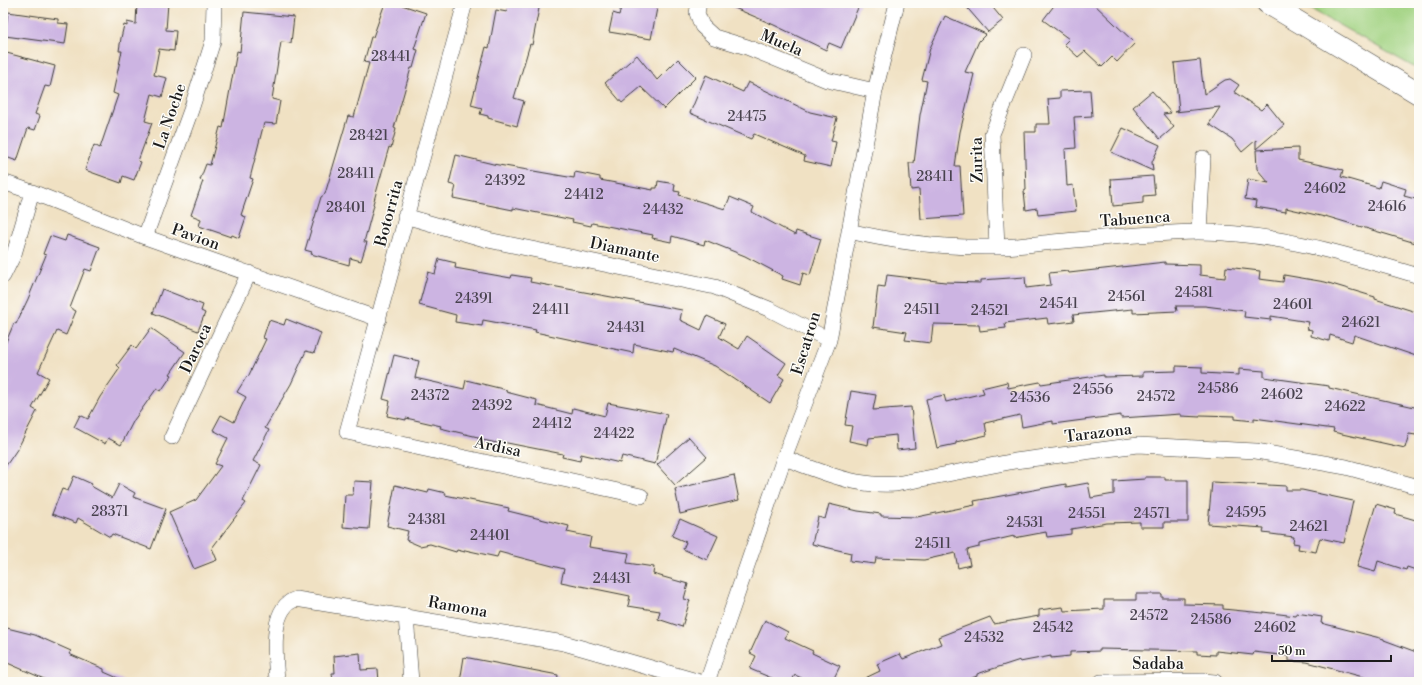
<svg xmlns="http://www.w3.org/2000/svg" width="1422" height="685" font-family="'Libre Bodoni',serif">
  <style>
    .green { fill: #a2d382; stroke: #5f784f }
    .building { fill: #ccb4e2 }
    .lines { fill: none; stroke-linecap: round; stroke-linejoin: round }
    .street-casing { stroke: #3c3a35; stroke-width: 16 }
    .secondary-casing { stroke: #3c3a35; stroke-width: 22 }
    .street { stroke: #fff; stroke-width: 15 }
    .secondary { stroke: #fff; stroke-width: 21 }
    .labels { text-anchor: middle; stroke-width: 3; stroke-linejoin: round; paint-order: stroke }
    .number-label { font-size: 14px; fill: #48424e }
    .street-label { font-size: 16px; fill: #1c1c1c; stroke: #fdfcf7 }
  </style>
  <rect width="100%" height="100%" fill="#fdfcf7"/>
  <filter id="ink" filterUnits="userSpaceOnUse"><feTurbulence type="fractalNoise" baseFrequency=".025" numOctaves="2"/><feDisplacementMap in="SourceGraphic" scale="8" xChannelSelector="R" yChannelSelector="G"/><feConvolveMatrix kernelMatrix="1 2 1 2 8 2 1 2 1" color-interpolation-filters="sRGB"/></filter>
  <filter id="wash" filterUnits="userSpaceOnUse"><feTurbulence type="fractalNoise" baseFrequency=".012" numOctaves="4" result="noise"/><feDisplacementMap in="SourceGraphic" scale="16" xChannelSelector="R" yChannelSelector="G"/><feGaussianBlur stdDeviation="0.9" result="paint"/><feColorMatrix in="noise" values="0 0 0 0 0 0 0 0 0 0 0 0 0 0 0 0 0 1.4 0 .05"/><feComposite in="paint" operator="in"/></filter>
  <g filter="url(#wash)">
    <rect width="100%" height="100%" fill="#f0e1c3"/>
    <path class="green" d="M1300 3H1419V70Z"/>
    <g id="blocks">
      <path class="building" d="M137 3H168L166 30 176 31 174 51 159 49 154 75 167 78 162 97 152 94 145 121 152 123 138 161 141 162 134 180 123 176 121 183 85 170 94 145 100 148 118 95 113 93 122 51H119L121 38 124 25 127 26V22L136 24Z
        M385 3H396L426 13 414 49 418 50 413 68H411L394 128 396 129 391 148 389 147 373 204 374 205 364 242H367L361 261 350 258 349 265 311 254 312 252 305 250 321 197 325 194 348 116 354 117 369 63 364 62 371 37H373Z
        M508 3H540L532 45 530 44 514 98 524 101 517 126 488 118V116L480 114 482 108 471 105 486 47 489 48 496 10 507 12Z
        M622 3H658L651 39 609 32 613 13 619 15Z
        M723 3H860L841 48 829 43 826 50 774 25Z
        M963 3H989L1003 20 988 32Z
        M1056 3H1093L1135 43 1117 62 1112 57 1102 67 1085 51 1078 57 1064 44 1069 39 1043 20Z
        M8 12 58 19V23L68 24 65 44 5 36Z
        M244 12 294 17 291 43 281 42 272 99 280 101 276 124 264 123 250 178 253 179 241 215 246 217 239 238 232 235 231 237 199 226 201 219 191 215 203 181 200 180 206 164 210 165 220 127 223 128 237 51 240 52Z
        M945 16 986 34 979 41 965 72 974 74 960 132 955 166H960L963 216 921 219 919 189 911 190 909 163H914L920 115 927 81 922 80 930 48Z
        M3 52 55 66 50 87 45 86 35 114 40 116 35 130 28 128 17 161 3 156Z
        M637 55 657 80 678 59 696 77 664 109 641 87 622 103 605 83Z
        M1200 60 1204 94 1225 80 1230 79 1239 85 1234 92 1261 110 1267 104 1284 125 1256 149V140L1242 152 1232 139 1209 124 1220 107 1175 112 1179 110 1174 63Z
        M706 75 743 92 748 82 810 112 837 118 831 141 836 142 831 167 804 161 805 156 754 134 751 139 690 113Z
        M1090 90 1092 116 1074 117 1076 148 1065 149 1067 186 1073 185 1076 211 1038 215 1037 208 1026 210 1024 191 1026 190 1024 132H1036V124H1050L1048 99 1060 98V91Z
        M1152 91 1171 113 1163 114 1174 127 1160 139 1133 107Z
        M1123 128 1160 145 1152 162 1153 171 1111 152Z
        M1298 148V160L1343 170 1341 177 1379 188 1381 181 1406 189 1404 196 1419 200V244L1325 216V217L1286 208V212L1255 207 1256 201 1245 199 1248 179 1269 183 1257 169 1256 150Z
        M456 155 493 164 574 178 575 172 600 177V180L653 190V188H657L658 181 675 184 674 191 680 192 679 195 725 209 730 197 754 207 752 212 795 235 796 231 821 239 810 275 803 273 800 285 782 279 783 276 745 256 705 240 704 245 672 236 671 242 652 238 653 235 592 223 591 226 572 222 573 220 513 208V210L453 198 456 186 449 184Z
        M1153 176 1155 195 1143 196V203L1113 206 1111 179Z
        M67 235 100 247 91 271 85 269 70 308 76 311 66 335 57 331 38 372 49 378 32 408 37 411 18 448 3 470V349L14 323 16 324 28 299 46 255 43 254 50 236 65 241Z
        M439 259 456 263 455 268 511 278 512 275 531 278 530 282 682 310 680 320 701 330 707 316 725 324 719 337 739 349 747 336 786 363 778 375 784 379 770 403 715 366 674 349 673 352 634 344 633 353 535 332 536 330 483 320 482 326 455 322 456 315 419 305 428 272 435 274Z
        M1165 262V264L1200 265V275L1225 278 1226 267 1260 271 1259 279 1283 282 1284 275 1325 282 1375 297V299L1419 313V357L1354 335 1352 342 1330 335 1329 341 1311 336 1312 330 1307 329 1309 322 1271 316V320L1244 317 1245 311 1205 306H1176L1177 311 1133 313V309L1073 315 1074 321 1048 324 1047 318 1005 323 1006 328 980 331 979 325 933 324 931 343 905 340 907 332 873 327 878 286 885 287 887 275 945 282 981 283V280L1025 277 1026 288 1051 285 1049 273 1068 271 1069 273Z
        M162 289 203 305 201 311 205 313 198 331 153 313Z
        M286 319 321 333 314 353 306 351 291 384 265 428 269 430 253 461 261 465 243 501 246 503 212 548 217 560 194 569 169 512 196 500 221 466 215 464 228 438 213 430 221 415 234 422 246 397 237 392 247 376 248 377 266 339 263 338 269 320 284 325Z
        M151 328 185 352 170 374 172 375 161 391 157 388 134 420 121 445 108 438 105 444 74 427 80 415 88 419 100 397 120 368 117 365 132 345 136 349Z
        M394 355 419 361 415 378 464 389 466 380 507 390 506 392 537 400 536 405 572 414 573 408 605 416 608 403 667 414 655 464 622 456 620 463 581 454 580 461 562 457 563 454 497 441V443L478 439V437L440 428 441 426 406 418V420L387 416 390 401 383 399Z
        M1176 366 1202 367V373L1239 375V369L1264 371V377L1329 386V388L1419 408V422L1416 435 1409 434 1405 448 1333 432 1334 429 1254 418V421L1235 419V416L1200 415V417L1181 416V414L1121 418V415L1053 424V421L1022 427 1020 415 985 423 987 435 956 442V444L937 448 926 399 944 395 946 402 984 393 982 388 1007 382 1008 388 1040 382 1041 384 1104 375V377L1143 376V372L1176 371Z
        M851 391 876 395 873 410 911 407 915 448 897 450 896 435 869 438 868 445 849 441 852 426 845 425Z
        M689 437 707 457 675 485 657 465Z
        M734 475 739 500 680 514 675 489Z
        M74 476 92 484 91 486 112 498 119 484 135 493 133 497 166 509 151 549 112 534 110 537 78 518 76 523 52 514 62 489 68 491Z
        M1145 477H1165V480H1188V522H1164V527H1140V522L1107 523 1071 529V534L1047 537 1046 532 1014 538V536L979 544V547L967 550 970 565 958 568 955 553 924 560 876 558 875 564 850 561 851 553 812 544 818 517 825 519 829 504 858 511 881 514V516L917 517 975 505 974 501 1066 484V487L1088 483 1091 498 1114 494V481L1145 479Z
        M354 481 373 482 369 529 343 527 345 495H353Z
        M1212 482 1286 486V490H1302L1353 501 1344 543 1320 538 1316 552 1298 549 1299 544 1293 543 1294 537 1263 533 1264 528 1208 524Z
        M395 485 428 493 429 489 446 493 445 495 509 508 508 511 569 526 567 532 591 537 589 547 629 553 627 563 654 567 653 574 688 584 684 599 690 600 682 627 658 619 660 611 628 606 630 596 561 582 564 569 499 552 497 557 465 550V552L457 550 456 552 430 544 420 546 406 540 408 531 387 526Z
        M1376 504 1396 510 1395 514 1419 521V571L1407 567 1406 570 1378 561 1375 572 1357 567Z
        M680 519 718 536 707 560 683 549 686 542 672 536Z
        M1136 594H1162V598H1184V604L1223 605V609L1263 613V612L1296 616V613L1322 617 1321 623 1384 639V640L1419 653V682H1382L1307 662 1289 661V656L1254 652 1253 655 1216 651V655L1197 654V651L1100 649V651L1070 652V656L1051 658V656L1020 662V660L977 674V676L961 682H857L880 671 877 664 900 654 903 659 941 644 938 637 990 617 994 624 1039 616V610L1063 607 1064 611 1104 609V600H1136Z
        M765 620 788 632 785 638 813 651 812 653 840 666 832 682H810L795 675 791 682H781L750 669 756 656 750 653Z
        M3 627 35 635 71 651 69 654 104 669V672L127 682H51L3 661Z
        M360 653 361 670 378 669 379 682H333L332 673H335L334 656Z
        M464 657 558 675 557 682H460Z"/>
    </g>
  </g>
  <g filter="url(#ink)">
    <use href="#blocks" fill-opacity="0" stroke="#3c3a35" stroke-width="1"/>
    <g class="lines">
      <g class="street-casing">
        <path id="street" d="M465 3 347 432 641 496
          M699 3 697 13 702 26 714 37 747 47 827 80 875 91
          M3 182 32 192 145 237 379 319
          M405 216 488 240 715 287 769 309 829 340
          M849 231C898 243 946 248 996 247 1015 247 1034 244 1053 242 1101 238 1149 233 1198 232 1273 232 1348 255 1419 276
          M1199 232 1203 158
          M145 237 191 110 213 41 214 3
          M997 247 992 134 1024 55
          M3 276 14 254 32 192
          M172 437 249 273
          M784 458C823 472 853 487 896 484L1015 461 1138 445 1256 451 1346 467 1419 487
          M406 616 411 682
          M277 682C276 659 268 608 296 599L564 643 700 682
          M707 682 784 458 829 340 875 91 897 3
          M1101 682 1203 681 1215 682"/>
      </g>
      <g class="secondary-casing">
        <path id="secondary" d="M1267 3 1419 94"/>
      </g>
      <use href="#street" class="street"/>
      <use href="#secondary" class="secondary"/>
    </g>
  </g>
  <g class="labels">
    <g class="number-label">
      <text x="391" y="61">28441</text>
      <text x="747" y="121">24475</text>
      <text x="369" y="140">28421</text>
      <text x="356" y="178">28411</text>
      <text x="935" y="181">28411</text>
      <text x="505" y="185">24392</text>
      <text x="1325" y="193">24602</text>
      <text x="584" y="199">24412</text>
      <text x="1387" y="211">24616</text>
      <text x="346" y="212">28401</text>
      <text x="663" y="214">24432</text>
      <text x="1194" y="297">24581</text>
      <text x="1127" y="301">24561</text>
      <text x="474" y="303">24391</text>
      <text x="1059" y="308">24541</text>
      <text x="1293" y="309">24601</text>
      <text x="551" y="314">24411</text>
      <text x="922" y="314">24511</text>
      <text x="990" y="315">24521</text>
      <text x="1361" y="327">24621</text>
      <text x="626" y="332">24431</text>
      <text x="1218" y="393">24586</text>
      <text x="1093" y="394">24556</text>
      <text x="1282" y="399">24602</text>
      <text x="430" y="400">24372</text>
      <text x="1156" y="401">24572</text>
      <text x="1030" y="402">24536</text>
      <text x="492" y="410">24392</text>
      <text x="1345" y="411">24622</text>
      <text x="552" y="428">24412</text>
      <text x="614" y="438">24422</text>
      <text x="110" y="516">28371</text>
      <text x="1246" y="517">24595</text>
      <text x="1087" y="518">24551</text>
      <text x="1152" y="518">24571</text>
      <text x="427" y="524">24381</text>
      <text x="1025" y="527">24531</text>
      <text x="1309" y="531">24621</text>
      <text x="490" y="540">24401</text>
      <text x="933" y="548">24511</text>
      <text x="612" y="583">24431</text>
      <text x="1149" y="620">24572</text>
      <text x="1211" y="624">24586</text>
      <text x="1053" y="632">24542</text>
      <text x="1275" y="632">24602</text>
      <text x="984" y="642">24532</text>
    </g>
    <g class="street-label">
      <text transform="translate(782 42) rotate(23)" y="6">Muela</text>
      <text transform="translate(169 116) rotate(-71)" y="6">La Noche</text>
      <text transform="translate(976 160) rotate(-91)" y="6">Zurita</text>
      <text transform="translate(388 213) rotate(-75)" y="6">Botorrita</text>
      <text transform="translate(1135 218) rotate(-4)" y="6">Tabuenca</text>
      <text transform="translate(196 236) rotate(19)" y="6">Pavion</text>
      <text transform="translate(625 249) rotate(12)" y="6">Diamante</text>
      <text transform="translate(805 343) rotate(-73)" y="6">Escatron</text>
      <text transform="translate(195 348) rotate(-65)" y="6">Daroca</text>
      <text transform="translate(1098 432) rotate(-7)" y="6">Tarazona</text>
      <text transform="translate(498 446) rotate(12)" y="6">Ardisa</text>
      <text transform="translate(458 606) rotate(10)" y="6">Ramona</text>
      <text x="1158" y="669">Sadaba</text>
    </g>
  </g>
  <rect width="1422" height="685" fill="none" stroke="#fdfcf7" stroke-width="16"/>
  <path d="M1272 655v6h119v-6" fill="none" stroke="#1c1c1c" stroke-width="2"/>
  <text x="1278" y="655" font-size="12" fill="#1c1c1c" stroke="#fdfcf7" stroke-width="3" paint-order="stroke">50 m</text>
</svg>
